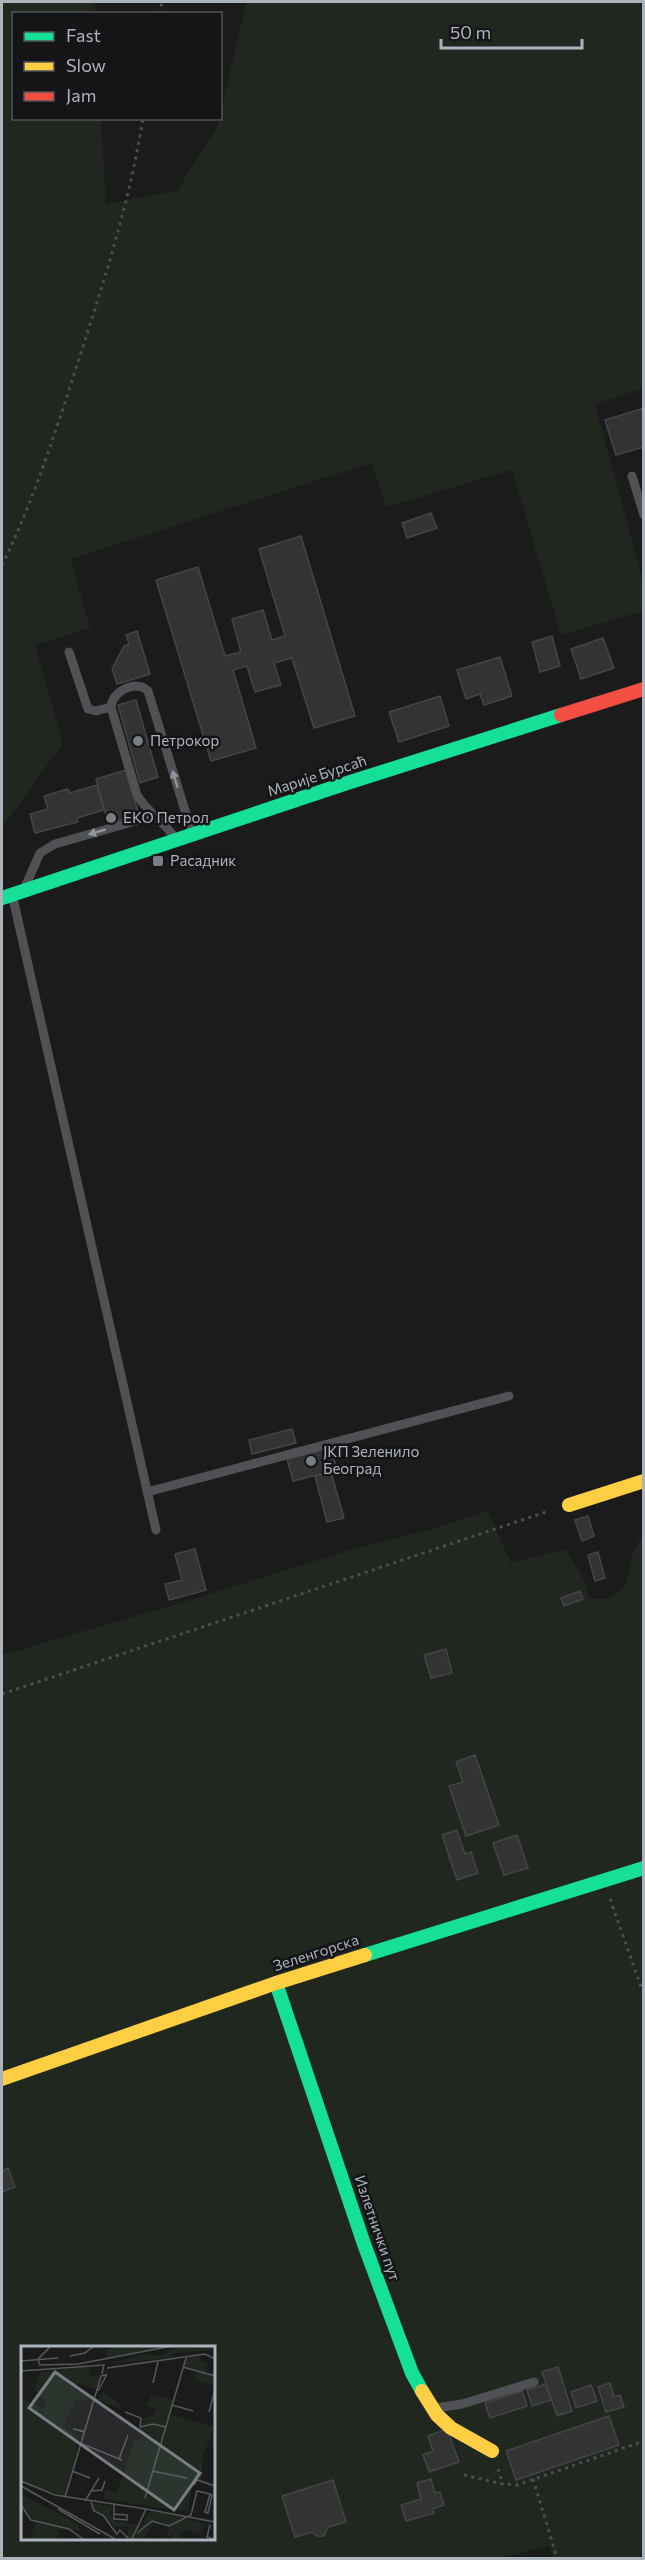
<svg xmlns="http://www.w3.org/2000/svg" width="645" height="2560" font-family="Commissioner,sans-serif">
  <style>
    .green { fill: #1f271f; fill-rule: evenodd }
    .building { fill: #333334; stroke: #444548; stroke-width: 1.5 }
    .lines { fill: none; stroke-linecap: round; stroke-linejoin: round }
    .path { stroke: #4b4d4f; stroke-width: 3; stroke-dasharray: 3 4.5; stroke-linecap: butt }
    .lane { stroke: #4f5155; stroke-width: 9 }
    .fast { stroke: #16e098; stroke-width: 14 }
    .slow { stroke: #ffcf43; stroke-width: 14 }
    .jam { stroke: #f24e42; stroke-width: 14 }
    .oneway { fill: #90969e }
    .poi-dot { fill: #797e85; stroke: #151518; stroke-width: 2 }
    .labels { text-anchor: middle; stroke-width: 5; stroke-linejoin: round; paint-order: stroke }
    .poi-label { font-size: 15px; fill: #acb3bd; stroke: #151518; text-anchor: start }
    .street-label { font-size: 15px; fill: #acb3bd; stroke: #151518 }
    .inset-road { fill: none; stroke: #55585c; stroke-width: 1.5 }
    .view { fill: #797e85; fill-opacity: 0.15; stroke: #797e85; stroke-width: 3 }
    .inset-edge { fill: none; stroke: #acb3bd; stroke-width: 3 }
  </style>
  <rect width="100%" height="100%" fill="#1b1b1c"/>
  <path class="green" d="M2 2H95V13L14 14V118L101 119 106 204 177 191 218 125 246 2H643V388L595 404 643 581V611L561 635 512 470 386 507 371 463 71 559 90 628 35 645 63 743 2 828Z
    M488 1511 511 1563 565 1549 586 1584 589 1598 611 1599 626 1584 634 1549 643 1535V2558H552L549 2546 501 2558H2V1655L174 1605 350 1550 439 1527ZM22 2347H213V2538H22Z"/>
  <path class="building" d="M644 408V447L616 455 605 420Z
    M431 513 437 528 407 538 402 523Z
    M301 536 355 716 314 728 292 658 274 663 281 685 255 692 247 666 233 670 256 748 211 761 156 580 198 567 225 656 241 652 232 619 263 610 272 640 285 636 259 549Z
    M137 631 150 674 117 684 112 669 124 646 129 644 126 635Z
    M552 636 560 666 540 672 532 642Z
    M603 638 614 668 581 679 571 649Z
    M500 657 512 696 484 705 480 694 466 699 457 670Z
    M440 696 449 726 399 742 389 712Z
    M136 700 158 777 140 783 118 705Z
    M126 770 139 815 108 823 96 779Z
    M97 785 104 810 77 818 78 822 35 833 30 814 48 809 44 796 68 789 70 793Z
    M292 1429 296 1443 252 1454 249 1440Z
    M331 1448 337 1470 293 1481 287 1459Z
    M331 1472 344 1518 327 1522 315 1476Z
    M588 1516 594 1536 582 1541 575 1520Z
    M195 1549 206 1590 169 1600 165 1584 182 1580 175 1554Z
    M598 1552 605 1578 595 1581 588 1555Z
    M580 1591 583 1599 564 1606 561 1598Z
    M446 1649 452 1673 431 1678 424 1655Z
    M475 1755 499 1825 466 1836 449 1786 463 1782 456 1762Z
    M457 1830 465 1854 471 1852 478 1873 457 1880 442 1835Z
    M517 1835 528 1868 504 1875 493 1843Z
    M8 2168 15 2187 2 2192V2171Z
    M558 2367 572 2411 557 2416 542 2372Z
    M610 2383 614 2397 620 2395 624 2407 606 2412 598 2387Z
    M546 2384 551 2400 532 2406 527 2390Z
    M591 2385 597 2401 576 2408 571 2392Z
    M522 2391 527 2406 490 2418 485 2403Z
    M609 2416 619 2445 516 2480 506 2451Z
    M447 2429 459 2462 429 2472 423 2455 433 2451 428 2436Z
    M431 2479 435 2493 440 2492 444 2505 432 2509 434 2513 406 2521 401 2505 421 2499 417 2483Z
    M333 2480 346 2522 328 2527 324 2536H317L312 2532 295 2537 282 2496Z"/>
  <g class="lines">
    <path class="path" d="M160 14 162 2
      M2 565C35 498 57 427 80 356 105 278 130 200 143 118
      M2 1694 549 1511
      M610 1899 644 1995
      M498 2469 503 2484
      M464 2475 503 2484 517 2485 644 2441
      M533 2479 557 2558"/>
    <path class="lane" d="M632 476 644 515
      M69 652 88 709 96 711 111 707
      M175 838C164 821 147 812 137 795L111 707C112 691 136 679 148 691L192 833
      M25 887 40 853 55 844 153 816
      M12 894 156 1530
      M147 1492 509 1396
      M435 2408 462 2404 534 2382"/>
    <path class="fast" d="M2 898 341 785 561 715
      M365 1955 644 1868
      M276 1983 364 2244 412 2373 422 2391"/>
    <path class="slow" d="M569 1505 644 1481
      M2 2079 276 1983 365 1955
      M422 2391 437 2415 451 2428 492 2451"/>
    <path class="jam" d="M561 715 644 689"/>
  </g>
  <defs><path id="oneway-solid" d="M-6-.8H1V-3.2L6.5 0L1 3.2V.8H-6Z" transform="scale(1.5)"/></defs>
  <g class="oneway">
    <use href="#oneway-solid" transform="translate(175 779) rotate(-107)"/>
    <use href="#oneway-solid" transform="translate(97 832) rotate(164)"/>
  </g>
  <g class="poi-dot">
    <circle cx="138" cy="741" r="6"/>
    <circle cx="111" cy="818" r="6"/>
    <rect x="152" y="855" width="12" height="12" rx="3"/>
    <circle cx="311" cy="1461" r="6"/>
  </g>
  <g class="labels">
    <g class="poi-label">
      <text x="150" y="746">Петрокор</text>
      <text x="123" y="823">ЕКО Петрол</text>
      <text x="170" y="866">Расадник</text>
      <text x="323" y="1457">ЈКП Зеленило<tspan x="323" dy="17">Београд</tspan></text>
    </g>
    <g class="street-label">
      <text transform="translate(317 776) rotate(-18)" y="5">Марије Бурсаћ</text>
      <text transform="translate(316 1953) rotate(-18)" y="5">Зеленгорска</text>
      <text transform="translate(377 2228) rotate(71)" y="5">Излетнички пут</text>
    </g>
  </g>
  <g transform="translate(21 2346)">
    <rect width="194" height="194" fill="#1b1b1c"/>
    <path d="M96 0H147L86 13 85 4ZM193 0V4L156 7 147 12 86 18 126 8 139 10 155 2ZM179 10V14L187 17 184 27 193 26V40L174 34V26L162 23 165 12ZM68 20 70 30 79 29 75 43 57 38 55 45 69 50 66 56 55 52 43 80 53 88 57 101 44 151 0 135V52L24 64V55L13 43 19 26ZM82 45 100 60 99 63 77 54ZM130 48 152 54 149 68 193 81 182 110 180 135 174 132 171 139 167 166 82 153 85 143 96 146 113 95 123 91 119 84 122 73 133 68 135 61 126 60ZM0 148 57 178 60 185 40 183 36 193H0V190L9 193 15 176 0 158ZM71 157 92 161 89 167 94 175 117 179 112 192 107 191V180L94 181 74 165ZM129 165 166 170 149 179 135 174 122 193H113ZM166 173 183 178 181 189 163 183 156 193H151L152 185 146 193 148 180Z" fill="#1f271f"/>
    <path class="inset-road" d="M49 10 64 7 73 0M17 13 19 19 57 18 151 0M17 13 30 0M0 15 37 12M162 21 194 30M86 22 184 8 194 13M0 25 83 19 81 28M132 37 137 16M77 45 86 28M151 59 172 65M104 66 120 72 119 81 132 78 145 81M188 66 194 44M63 86 52 83 63 85M59 97 101 114M98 113 107 89M51 125 69 132M131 125 166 132M0 135 34 149 125 163M173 139 176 134 194 140M0 140 94 193M70 145 81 144 84 135M189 148 191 149 187 167 184 166ZM44 151 80 30 85 29M124 152 165 12M64 155 78 132M70 156 73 165 82 169 95 187M0 159 10 174 48 183 62 193M37 163 79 188M93 168 106 169V174L93 173V159M189 179 186 191 193 193M116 187 131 175 148 180 170 169 176 145 189 148M95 189 99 184 108 193M111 193 125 163 194 176"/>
    <path class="view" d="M34 26 179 127 153 164 8 62Z"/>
    <rect width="194" height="194" class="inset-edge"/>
  </g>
  <rect width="645" height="2560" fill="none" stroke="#acb3bd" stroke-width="6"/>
  <rect x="12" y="12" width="210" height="108" fill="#151518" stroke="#51545a" stroke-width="1.5"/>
  <rect x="24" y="32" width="30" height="9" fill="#16e098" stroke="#51545a" stroke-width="1.5"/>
  <text x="66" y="42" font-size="18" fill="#acb3bd">Fast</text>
  <rect x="24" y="62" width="30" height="9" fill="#ffcf43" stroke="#51545a" stroke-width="1.5"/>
  <text x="66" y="72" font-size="18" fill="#acb3bd">Slow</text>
  <rect x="24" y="92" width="30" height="9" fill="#f24e42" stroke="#51545a" stroke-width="1.5"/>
  <text x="66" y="102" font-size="18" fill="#acb3bd">Jam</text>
  <path d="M441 39v9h141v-9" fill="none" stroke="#acb3bd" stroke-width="3"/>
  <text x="450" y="39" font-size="18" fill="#acb3bd" stroke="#151518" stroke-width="4.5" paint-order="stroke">50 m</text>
</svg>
